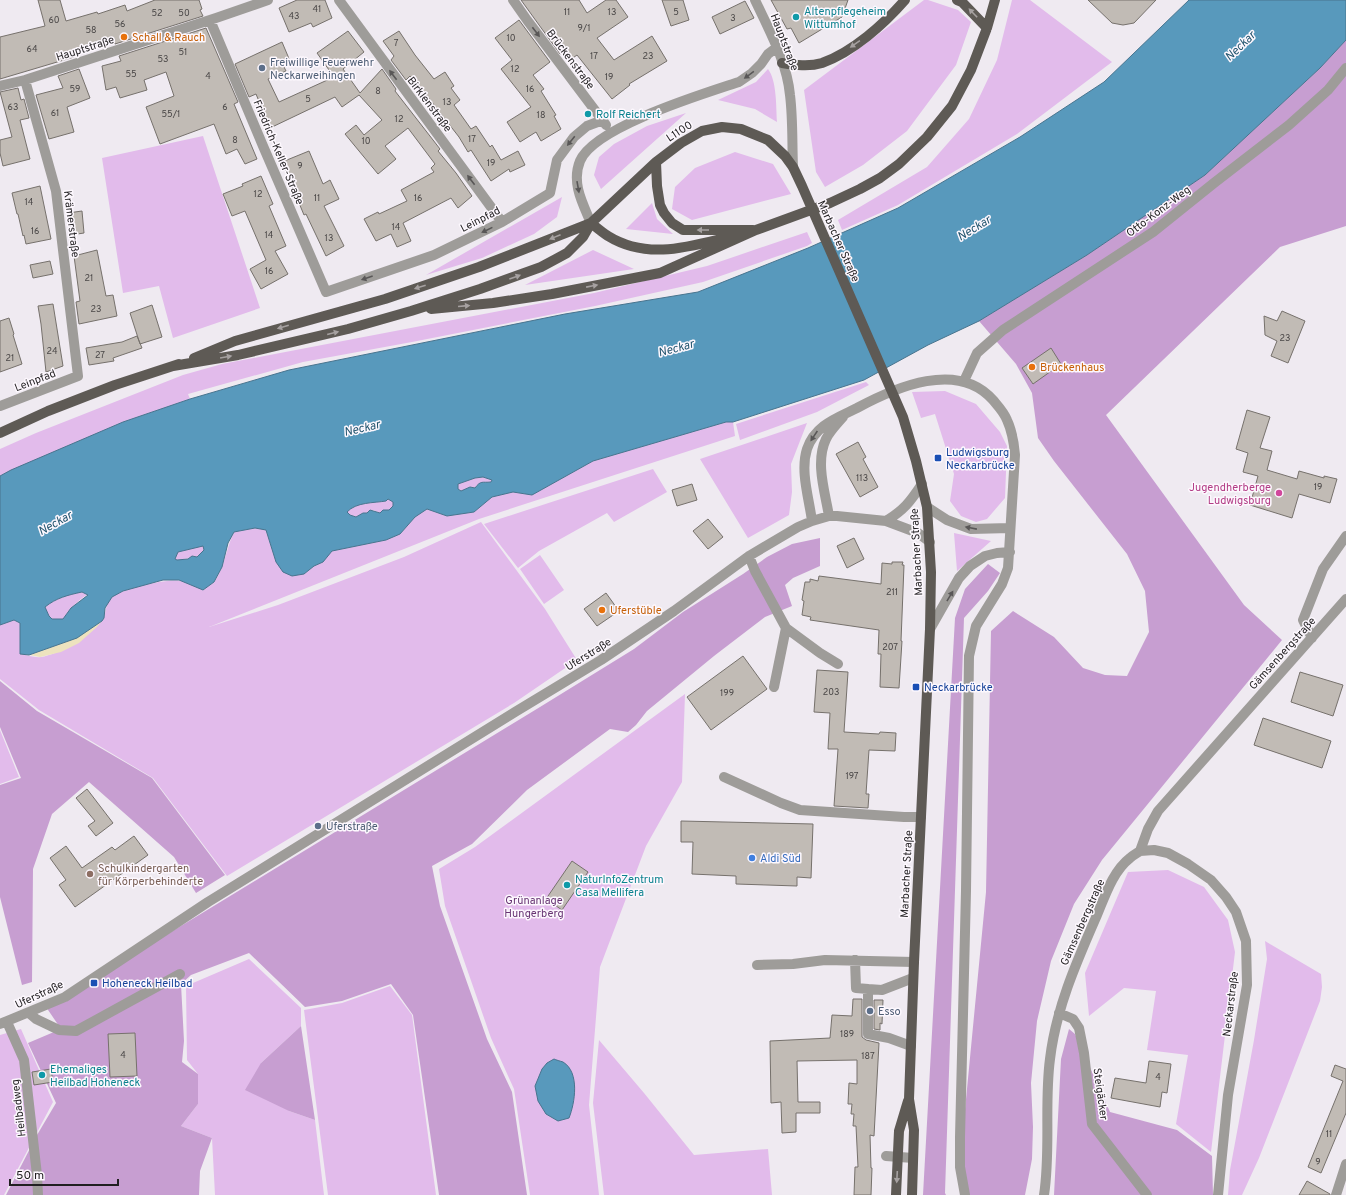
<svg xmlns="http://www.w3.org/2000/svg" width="1346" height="1195" font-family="Overpass,sans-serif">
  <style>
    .green { fill: #e2bbeb }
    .forest { fill: #c79ed1 }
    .sand { fill: #ede3be }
    .water { fill: #5899bc; stroke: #48748e; fill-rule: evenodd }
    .building { fill: #c1bbb5; stroke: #76716c }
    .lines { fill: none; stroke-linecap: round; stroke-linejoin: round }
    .minor { stroke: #9e9c99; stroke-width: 10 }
    .major { stroke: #5e5a55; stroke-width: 10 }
    .oneway { fill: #a6a1a1 }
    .oneway2 { fill: #595757 }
    .culture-dot { fill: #0f9aa8; stroke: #fdf8fe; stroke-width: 1.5 }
    .food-dot { fill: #e8710a; stroke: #fdf8fe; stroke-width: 1.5 }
    .service-dot { fill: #5c6f8a; stroke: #fdf8fe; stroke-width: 1.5 }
    .transit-dot { fill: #1a4fb4; stroke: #fdf8fe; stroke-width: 1.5 }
    .hotel-dot { fill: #d1479c; stroke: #fdf8fe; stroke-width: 1.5 }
    .shop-dot { fill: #3f7fe0; stroke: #fdf8fe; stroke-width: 1.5 }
    .education-dot { fill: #8d6e63; stroke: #fdf8fe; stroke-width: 1.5 }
    .labels { text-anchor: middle; stroke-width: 3; stroke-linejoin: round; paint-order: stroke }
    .number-label { font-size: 9px; fill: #494646 }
    .culture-label { font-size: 11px; fill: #0d838f; stroke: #fdf8fe; text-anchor: start }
    .food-label { font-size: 11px; fill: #c56008; stroke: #fdf8fe; text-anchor: start }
    .street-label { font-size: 11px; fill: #211f21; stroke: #fdf8fe }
    .service-label { font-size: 11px; fill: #4e5e75; stroke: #fdf8fe; text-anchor: start }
    .transit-label { font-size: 11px; fill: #164399; stroke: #fdf8fe; text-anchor: start }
    .hotel-label { font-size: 11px; fill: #b23c85; stroke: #fdf8fe; text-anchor: end }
    .shop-label { font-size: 11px; fill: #366cbe; stroke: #fdf8fe; text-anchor: start }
    .education-label { font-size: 11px; fill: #785e54; stroke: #fdf8fe; text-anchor: start }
    .park-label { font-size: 11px; fill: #683574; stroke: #fdf8fe }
    .water-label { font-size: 12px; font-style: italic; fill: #22556f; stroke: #fdf8fe }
  </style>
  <rect width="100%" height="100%" fill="#efeaf1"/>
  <path class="green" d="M924 0H928L958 10 971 22 956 65 907 131 863 165 825 187 816 172 804 90Z
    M1012 0H1030L1112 62 1017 134 898 205 842 230 838 220 927 167 969 119 997 60Z
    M768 69C777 81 776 107 777 122L755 109 718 100 756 82Z
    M686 113 601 189 594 175 599 157 614 144 647 126Z
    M203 136 260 308 173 338 159 286 123 293 102 158Z
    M735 152 773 164 791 194 692 220 672 209 675 187 695 168Z
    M562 197 557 217 534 234 482 258 426 275Z
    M652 203 657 219 673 234 626 229Z
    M807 232 812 243 807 246 703 282 595 306 412 342 303 362 188 394 190 399 123 422 0 476V449L36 433 183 375 222 364 594 293 707 266Z
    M593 250 634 269 525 285Z
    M866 382 869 385 817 412 740 440 736 424Z
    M945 391 976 404 1000 432 1007 446 1005 498 987 519 976 522 961 516 950 501 954 474 935 414 921 418 912 392Z
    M726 422H733L735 436 479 519 209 627 278 605 404 557 481 522 545 609 577 660 514 703 227 876 153 778 39 710 0 679V625L14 620 20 623V654C27 655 35 658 41 657 58 655 95 633 103 619 107 612 104 605 112 597 121 589 168 578 180 581 188 582 196 587 203 590 206 588 210 585 213 583 223 573 227 546 234 532L255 528 266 530 276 562 304 574 314 566 321 563 332 551 386 540 400 534 415 517 427 509 447 516 474 512 492 497 513 492 532 495 593 461Z
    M807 423 791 464 792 492 789 515 748 538 700 459Z
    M653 469 667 492 614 522 607 513 539 551 518 568 484 524Z
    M483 477 492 480 491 482C483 483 480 481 475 488L470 487 461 491 458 489V484L475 478Z
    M388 499 393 502V506L389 510H383L380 513 373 510 367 514 363 513 356 517 350 515 347 512C356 502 374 503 386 501Z
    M954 533 991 541 957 571Z
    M203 545 204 550 197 557 177 560 175 559 178 552Z
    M540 555 564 590 544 604 520 569Z
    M82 592 88 594C77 601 70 609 63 620L52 619 49 616 45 607C56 598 68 595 82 592Z
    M685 694 682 782 646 846 600 967 589 1105 599 1195H530L514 1089 491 1038 445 906 439 869 475 847Z
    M0 730 19 777 0 784Z
    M1168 870 1204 887 1228 920 1235 952 1211 1152 1176 1124 1188 1055 1147 1050 1156 991 1124 988 1089 1016 1085 973 1128 872Z
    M1265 941 1321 974 1322 987 1320 1001 1259 1158 1242 1195H1228L1230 1170 1254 1040 1267 959Z
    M249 959 301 1008V1026L261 1063 289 1111 315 1120 324 1195H215L212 1138 181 1126 198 1104V1074L187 1060 186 986Z
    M390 986 412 1015 436 1195H328L304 1010 342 1003Z
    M21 1029 53 1102 4 1195H0V1035Z
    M599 1040 644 1093 694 1155 768 1149 772 1195H604L593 1103Z"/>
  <path class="forest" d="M1346 40V226L1280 247 1106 415 1244 605 1282 640 1102 860 1074 904 1051 961 1037 1021 1031 1083 1033 1127 1032 1159 1025 1195H967L961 1151 986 892 991 631 1013 611 1054 637 1083 668 1105 675 1127 676 1149 632 1145 591 1127 554 1054 461 1038 438 1032 393 1016 364 979 321 1087 255 1205 175 1320 68Z
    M820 538V566L793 578 785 585 792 606 765 617 714 656 647 711 636 725 628 732 610 729 527 790 472 844 432 866 440 906 487 1039 512 1092 527 1195H439L413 1015 391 984 342 1001 305 1007 249 953 191 975 181 984 184 1041 182 1062 198 1074V1104L181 1126 212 1138 200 1171 199 1195H6L37 1135 56 1103 28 1043 61 1029 44 1004 153 943 540 707 634 649 683 612 743 574 767 557 792 544Z
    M988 564 1000 573 988 591 964 618 945 1193 946 1195H923L955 618 965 589Z
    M0 681 37 711 152 778 225 875 196 893 174 857 89 782 52 814 33 869 32 982 22 985 0 897V785L21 778 0 727Z
    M301 1026 315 1120 289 1111 245 1090 261 1063Z
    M1069 1029 1075 1034 1110 1112 1177 1130 1212 1156 1213 1195H1054L1061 1059Z"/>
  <path class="sand" d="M102 621 97 627 79 643 61 652 40 657 30 655 77 638Z"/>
  <path class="water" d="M1189 0H1346V40L1320 68 1205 175 1087 255 979 321 928 345 864 380 733 422H726L593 461 532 495 513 492 492 497 474 512 447 516 427 509 415 517 400 534 386 540 332 551 323 562 314 566 304 574 292 576 283 572 276 562 266 530 255 528 234 532 228 543 222 567 214 582 203 590 179 580H163L123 591 112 597 105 608 104 618 102 621 77 638 29 655 20 654V623L14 620 0 625V476L11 470 123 422 190 399 289 370 565 314 698 292 808 248 898 208 1020 137 1104 82ZM483 477 492 480 491 482C482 483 481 480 475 488L470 487 461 491 458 489V484L475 478ZM388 499 393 502V506L389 510H383L380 513 370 510 367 513H363L356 517 350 515 347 512C356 502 374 503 386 501ZM203 546 204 550 197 557 192 556 188 559 177 560 175 559 178 552ZM82 592 88 595 71 608 63 619H52L49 616 45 607C56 598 68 595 82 592Z
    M554 1059C556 1060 560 1061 563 1062 580 1072 575 1103 569 1118L558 1121 546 1114 538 1101 535 1086 542 1069 547 1063Z"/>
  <path class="building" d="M38 0H60L66 21 97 12 98 14 125 5 127 11 155 0H199L202 9 200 10 203 16 115 44 114 40 72 52 74 57 0 79V37L45 26Z
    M297 0H325L332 18 313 27 311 23 289 32 279 8Z
    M521 0H579L587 13 606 0H616L628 17 597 38 614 60 652 36 667 61 629 84 630 85 612 99 577 55 570 60 564 51 560 54Z
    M662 0H683L689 20 671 26Z
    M771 0H848L842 17 799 43 791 28 787 29Z
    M1088 0H1156L1134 23 1123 25 1112 23Z
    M745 1 754 18 720 34 712 17Z
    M519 20 550 62 533 75 544 89 541 91 556 115 554 116 561 129 541 141 536 132 520 142 507 122 531 107 501 69 512 60 495 38Z
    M206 28 238 102 234 104 257 159 245 164 237 149 226 154 214 124 160 144 146 107 174 96 166 72 144 80 147 90 120 98 116 87 106 90 102 66 121 61 119 56Z
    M348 31 364 52 343 69 360 93 382 69 396 89 395 91 440 149 438 151 456 173 472 196 458 208 451 198 403 223 411 241 397 247 391 234 376 241 364 219 378 212 379 214 407 201 401 190 434 172 431 168 435 164 408 128 385 146 396 159 378 174 345 134 356 125 364 135 382 120 359 95 342 107 335 97 270 128 256 94 249 97 235 64 282 42 290 61 283 65 286 71 268 79 279 102 334 77 317 53Z
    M399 31 415 55 434 79 445 72 454 86 451 88 460 100 454 105 471 129 476 126 490 147 492 145 501 160 518 151 525 165 510 172 509 169 491 181 471 150 468 152 459 137 420 87 410 76 406 80 391 60 394 56 383 41Z
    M79 69 90 98 67 107 74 132 49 139 36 95 63 88 58 76Z
    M18 88 21 100 24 99 29 118 20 120 30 159 3 166 0 153V140L12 137 0 92Z
    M309 151 323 184 330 180 339 199 324 206 344 246 326 256 306 214 304 215 282 162Z
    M261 176 273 204 269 206 286 246 275 251 288 274 261 289 250 269 266 260 245 211 232 216 223 194 243 186 242 184Z
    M40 186 51 239 26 244 24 235 23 236 18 214H17L12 193Z
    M82 211 84 233 71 235 68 213Z
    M97 250 106 296 113 295 117 316 79 324 76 302 80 301 74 256Z
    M50 261 53 274 33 278 30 265Z
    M53 304 63 366 46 372 41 324 38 306Z
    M152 305 162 337 140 344 130 313Z
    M1282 311 1305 321 1288 363 1271 356 1277 341 1265 335 1264 316 1277 321Z
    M9 318 14 334 13 335 22 364 0 372V321Z
    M137 336 142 348 113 358 114 361 89 365 86 348 122 342Z
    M1051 348 1061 364 1033 384 1022 368Z
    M1247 410 1270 417 1260 448 1272 451 1267 470 1297 479 1299 471 1324 478V476L1337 479 1330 503 1299 494 1292 518 1250 505 1258 476 1243 472 1248 453 1236 449Z
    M858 442 866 457 863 459 878 487 860 497 836 454Z
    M692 484 697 500 677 506 672 490Z
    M708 519 723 537 708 549 693 531Z
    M854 538 864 559 847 568 837 546Z
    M892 562H903L902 565H904L901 641H902L899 688 880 687 881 654H878L879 630 810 620 811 617 802 615 804 601 802 600 805 582H810V579L818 581 819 576 881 584 882 563 892 564Z
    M606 593 619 611 597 626 584 609Z
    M743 656 767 689 711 730 687 697Z
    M817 670 848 672 844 732 879 734 880 732 896 733 895 751 869 750 866 794H869L868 808 834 806 838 749H828L830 713 814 712Z
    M1300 672 1343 685 1333 716 1291 702Z
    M1263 718 1331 741 1322 768 1254 745Z
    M87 789 113 823 96 836 88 826 95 821 76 798Z
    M681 821 813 824 811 878 797 877V886L736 884V876L692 874 693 842H681Z
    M134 836 148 855 75 907 59 885 66 880 50 858 66 846 82 868 112 847 115 850Z
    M572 861 588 872 562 910 546 899Z
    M853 999H862V1037L866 1040 879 1043 874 1136 870 1135 871 1168H872L871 1195H854L855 1167H858L856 1126H853L854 1114H851L852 1104H848L849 1083 857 1084V1060L797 1061 798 1102H820V1113H796V1132L782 1133 781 1102 771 1103 770 1041 830 1038 832 1015 852 1016Z
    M874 1000H883L882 1024 880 1023V1030L874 1029Z
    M135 1033 137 1076 110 1077 108 1034Z
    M1149 1061 1171 1064 1167 1093 1162 1092 1160 1107 1111 1098 1115 1078 1146 1083Z
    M1335 1065 1346 1069V1113L1321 1173 1308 1167 1343 1081 1331 1076Z
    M51 1069 53 1082 34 1085 32 1072Z
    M1307 1181 1330 1194V1195H1299Z"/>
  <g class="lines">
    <path class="minor" d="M339 0 502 222
      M513 0 527 20 606 125
      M755 0C769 30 787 62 790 95 793 119 792 143 793 167
      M210 20 263 146 326 292 434 255 502 222 550 193 557 160 574 137 587 126 603 120
      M0 86 25 80 216 18 268 0
      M591 223C583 204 571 183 580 161 594 127 703 94 739 82L752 73 761 64 768 54 776 48
      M964 381 977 353 1003 330 1153 232 1214 183 1289 125 1328 90 1346 68
      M0 406 78 376 56 191 25 80
      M927 507 947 520 971 529 1010 528
      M829 516C825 492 815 462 826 439 830 431 837 424 843 417
      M812 521C809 498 800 471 807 449 815 425 837 418 857 408 896 387 958 360 993 400 998 406 1004 412 1007 420 1012 431 1014 443 1015 455L1008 568 1002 584 976 626 969 656 966 891 960 1137V1167L965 1195
      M886 521C904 510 910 502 922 484
      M749 556 755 571 786 628 820 653 838 664
      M930 629 959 578 970 566 985 556 997 553 1010 552
      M1312 638 1303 620 1323 569 1346 536
      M774 687 786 628
      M724 777 781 803 800 810 904 817H921
      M1140 851 1154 850 1168 853 1188 864 1211 880 1226 897 1236 912 1246 941 1247 985 1228 1095 1218 1195
      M855 960 856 988 868 989V1034L889 1038 911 1046
      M757 965 793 964 825 960 914 962
      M868 989 882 990 913 978
      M29 1013 36 1019 59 1030 76 1031 180 974
      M1059 1013 1073 1019 1079 1028 1084 1053 1092 1124 1147 1195
      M7 1022 24 1060 37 1175 38 1195
      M0 1024 65 997 208 902 515 712 601 660 674 611 749 556 798 527 812 521 829 516H837L886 521 918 533 930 542
      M886 1156 913 1158
      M1044 1195C1051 1150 1044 1104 1050 1059 1056 1008 1077 961 1097 915 1105 896 1113 871 1130 858 1133 855 1137 853 1140 851L1148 829 1158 811 1346 599
      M1336 1195 1346 1164"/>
    <path class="major" d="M957 0 962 2 987 28
      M782 63C795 65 809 67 822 63 853 52 884 24 905 0
      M656 162 657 186 660 205 664 213 672 223 683 230H753
      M591 223C596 227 602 232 608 236 647 260 688 247 729 237
      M431 309 493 303 552 294 660 273 756 230 830 203 860 189 880 178 899 164 927 137 952 106 971 70 987 28 995 0
      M194 358 235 341 385 299 479 267 591 223
      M173 366 238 355 348 329 411 311 480 289 541 267 567 253 583 237 591 223 656 162 681 143 702 131 722 127 741 129 768 140 785 156 793 167 802 186 903 417 916 461 927 507 931 572 930 629 914 962 909 1099 914 1130 912 1195
      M0 433 48 411 115 385 179 364
      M896 1195 899 1131 908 1101"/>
  </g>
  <defs><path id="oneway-solid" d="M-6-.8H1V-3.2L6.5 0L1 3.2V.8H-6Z"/></defs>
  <g class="oneway">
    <use href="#oneway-solid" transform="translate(973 13) rotate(-134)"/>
    <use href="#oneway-solid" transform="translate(855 44) rotate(145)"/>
    <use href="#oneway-solid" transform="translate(703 230) rotate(180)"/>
    <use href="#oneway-solid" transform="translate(555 237) rotate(158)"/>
    <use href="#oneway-solid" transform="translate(515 277) rotate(-20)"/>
    <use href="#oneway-solid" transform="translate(592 286) rotate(-11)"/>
    <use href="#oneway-solid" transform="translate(420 287) rotate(162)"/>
    <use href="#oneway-solid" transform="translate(464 306) rotate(-5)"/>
    <use href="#oneway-solid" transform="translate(283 327) rotate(164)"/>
    <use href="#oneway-solid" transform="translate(333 333) rotate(-14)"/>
    <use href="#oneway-solid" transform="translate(226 357) rotate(-10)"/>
    <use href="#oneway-solid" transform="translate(897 1177) rotate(93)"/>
  </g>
  <g class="oneway2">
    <use href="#oneway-solid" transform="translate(536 32) rotate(53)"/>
    <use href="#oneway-solid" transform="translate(393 75) rotate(-127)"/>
    <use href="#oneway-solid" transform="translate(749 75) rotate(144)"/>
    <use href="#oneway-solid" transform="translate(571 141) rotate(129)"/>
    <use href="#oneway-solid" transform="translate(471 180) rotate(-127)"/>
    <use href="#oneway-solid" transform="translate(578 187) rotate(80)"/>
    <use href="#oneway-solid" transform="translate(487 230) rotate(154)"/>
    <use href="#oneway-solid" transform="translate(367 278) rotate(161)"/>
    <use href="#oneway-solid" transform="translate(814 436) rotate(124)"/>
    <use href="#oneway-solid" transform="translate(971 528) rotate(-169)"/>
    <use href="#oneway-solid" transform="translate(950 596) rotate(-59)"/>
  </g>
  <g class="culture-dot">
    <circle cx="796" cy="17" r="4"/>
    <circle cx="588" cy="114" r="4"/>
    <circle cx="567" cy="885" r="4"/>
    <circle cx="42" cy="1075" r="4"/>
  </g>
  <g class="food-dot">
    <circle cx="124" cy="37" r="4"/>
    <circle cx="1032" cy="367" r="4"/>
    <circle cx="602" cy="610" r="4"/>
  </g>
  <g class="service-dot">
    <circle cx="262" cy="68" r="4"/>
    <circle cx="318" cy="826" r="4"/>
    <circle cx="870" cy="1011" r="4"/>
  </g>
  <g class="transit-dot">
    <rect x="934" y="454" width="8" height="8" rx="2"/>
    <rect x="912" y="683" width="8" height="8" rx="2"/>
    <rect x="90" y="979" width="8" height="8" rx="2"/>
  </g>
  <circle class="hotel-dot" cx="1279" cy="493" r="4"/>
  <circle class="shop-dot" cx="752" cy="858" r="4"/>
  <circle class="education-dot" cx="90" cy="874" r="4"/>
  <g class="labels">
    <g class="number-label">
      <text x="317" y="12">41</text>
      <text x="567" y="15">11</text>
      <text x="612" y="15">13</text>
      <text x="676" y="15">5</text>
      <text x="157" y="16">52</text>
      <text x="184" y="16">50</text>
      <text x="294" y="19">43</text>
      <text x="733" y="21">3</text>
      <text x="54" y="23">60</text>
      <text x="120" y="27">56</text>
      <text x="584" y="31">9/1</text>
      <text x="91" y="33">58</text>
      <text x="511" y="41">10</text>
      <text x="396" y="46">7</text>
      <text x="32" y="52">64</text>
      <text x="183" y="55">51</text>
      <text x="594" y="59">17</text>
      <text x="648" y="59">23</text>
      <text x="163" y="62">53</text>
      <text x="515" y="72">12</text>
      <text x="131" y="77">55</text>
      <text x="208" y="79">4</text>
      <text x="609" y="80">19</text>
      <text x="75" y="92">59</text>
      <text x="530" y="92">16</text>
      <text x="378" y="94">8</text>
      <text x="308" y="102">5</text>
      <text x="447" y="105">13</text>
      <text x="13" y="110">63</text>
      <text x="225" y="110">6</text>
      <text x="55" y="116">61</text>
      <text x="171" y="117">55/1</text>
      <text x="541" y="118">18</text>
      <text x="399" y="122">12</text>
      <text x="472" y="142">17</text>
      <text x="235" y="143">8</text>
      <text x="366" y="144">10</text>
      <text x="491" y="166">19</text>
      <text x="300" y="169">9</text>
      <text x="258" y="197">12</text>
      <text x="317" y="201">11</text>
      <text x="418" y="201">16</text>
      <text x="29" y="205">14</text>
      <text x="396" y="230">14</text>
      <text x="35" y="234">16</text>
      <text x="269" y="238">14</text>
      <text x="329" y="241">13</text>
      <text x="269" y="274">16</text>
      <text x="89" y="281">21</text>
      <text x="96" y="312">23</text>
      <text x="1285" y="341">23</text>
      <text x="52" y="354">24</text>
      <text x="100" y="358">27</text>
      <text x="10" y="361">21</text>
      <text x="862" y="481">113</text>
      <text x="1318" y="490">19</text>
      <text x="892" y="595">211</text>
      <text x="890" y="650">207</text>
      <text x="831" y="695">203</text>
      <text x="727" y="696">199</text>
      <text x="852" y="779">197</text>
      <text x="847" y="1037">189</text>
      <text x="123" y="1058">4</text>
      <text x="868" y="1059">187</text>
      <text x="1158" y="1080">4</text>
      <text x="1329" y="1137">11</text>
      <text x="1318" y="1165">9</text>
    </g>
    <g class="culture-label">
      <text x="804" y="15">Altenpflegeheim<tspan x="804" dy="13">Wittumhof</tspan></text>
      <text x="596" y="118">Rolf Reichert</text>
      <text x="575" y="883">NaturInfoZentrum<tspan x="575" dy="13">Casa Mellifera</tspan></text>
      <text x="50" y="1073">Ehemaliges<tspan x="50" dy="13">Heilbad Hoheneck</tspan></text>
    </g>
    <g class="food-label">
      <text x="132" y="41">Schall &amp; Rauch</text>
      <text x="1040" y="371">Brückenhaus</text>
      <text x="610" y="614">Uferstüble</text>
    </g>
    <g class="street-label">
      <text transform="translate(785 42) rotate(69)" y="4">Hauptstraße</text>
      <text transform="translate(85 48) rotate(-18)" y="4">Hauptstraße</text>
      <text transform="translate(571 59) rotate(53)" y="4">Brückenstraße</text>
      <text transform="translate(430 104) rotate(53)" y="4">Birklenstraße</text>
      <text transform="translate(679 131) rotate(-33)" y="4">L1100</text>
      <text transform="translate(279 152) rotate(67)" y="4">Friedrich-Keller-Straße</text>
      <text transform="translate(1158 211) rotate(-37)" y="4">Otto-Konz-Weg</text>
      <text transform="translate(480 219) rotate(-27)" y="4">Leinpfad</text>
      <text transform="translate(72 224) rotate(83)" y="4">Krämerstraße</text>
      <text transform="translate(839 241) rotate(66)" y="4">Marbacher Straße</text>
      <text transform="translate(35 380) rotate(-21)" y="4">Leinpfad</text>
      <text transform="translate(916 552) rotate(-93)" y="4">Marbacher Straße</text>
      <text transform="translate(1282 653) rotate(-48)" y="4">Gämsenbergstraße</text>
      <text transform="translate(588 654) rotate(-32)" y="4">Uferstraße</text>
      <text transform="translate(906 874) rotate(-87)" y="4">Marbacher Straße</text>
      <text transform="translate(1082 922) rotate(-66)" y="4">Gämsenbergstraße</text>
      <text transform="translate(39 994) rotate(-25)" y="4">Uferstraße</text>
      <text transform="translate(1230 1004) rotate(-83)" y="4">Neckarstraße</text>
      <text transform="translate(1101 1094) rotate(82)" y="4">Steigäcker</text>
      <text transform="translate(18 1108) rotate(-97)" y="4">Heilbadweg</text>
    </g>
    <g class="service-label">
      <text x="270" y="66">Freiwillige Feuerwehr<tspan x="270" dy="13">Neckarweihingen</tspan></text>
      <text x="326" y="830">Uferstraße</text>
      <text x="878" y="1015">Esso</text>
    </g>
    <g class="transit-label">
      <text x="946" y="456">Ludwigsburg<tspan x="946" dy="13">Neckarbrücke</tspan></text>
      <text x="924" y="691">Neckarbrücke</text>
      <text x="102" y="987">Hoheneck Heilbad</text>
    </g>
    <g class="hotel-label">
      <text x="1271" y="491">Jugendherberge<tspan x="1271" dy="13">Ludwigsburg</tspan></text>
    </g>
    <g class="shop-label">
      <text x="760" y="862">Aldi Süd</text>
    </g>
    <g class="education-label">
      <text x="98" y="872">Schulkindergarten<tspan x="98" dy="13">für Körperbehinderte</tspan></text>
    </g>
    <g class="park-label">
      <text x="534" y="904">Grünanlage<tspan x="534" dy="13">Hungerberg</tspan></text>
    </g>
    <g class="water-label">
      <text transform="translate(1240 46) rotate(-44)" y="4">Neckar</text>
      <text transform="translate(974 228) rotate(-31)" y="4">Neckar</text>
      <text transform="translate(676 348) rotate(-15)" y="4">Neckar</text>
      <text transform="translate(362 428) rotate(-13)" y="4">Neckar</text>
      <text transform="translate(55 523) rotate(-29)" y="4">Neckar</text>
    </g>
  </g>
  <path d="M10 1179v6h108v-6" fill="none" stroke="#211f21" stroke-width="2"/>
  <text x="16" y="1179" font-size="12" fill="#211f21" stroke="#fdf8fe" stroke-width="3" paint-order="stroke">50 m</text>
</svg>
